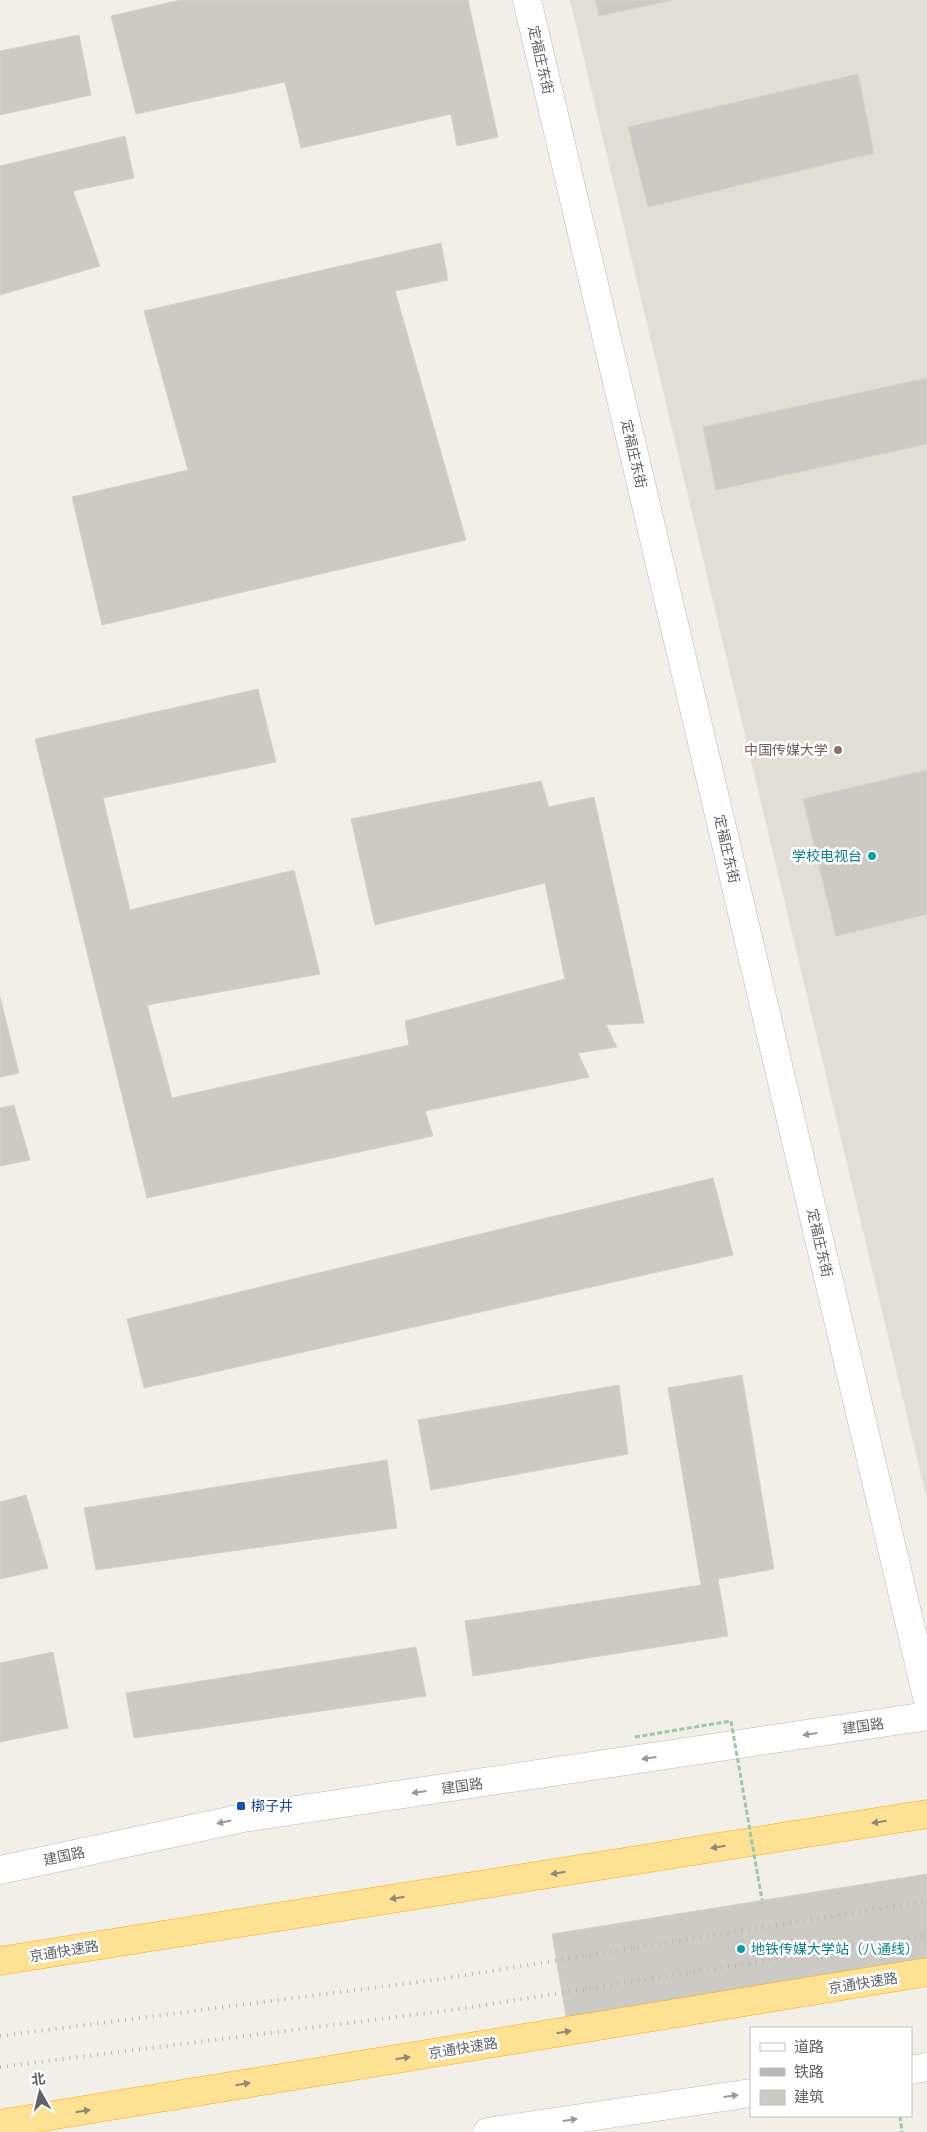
<svg xmlns="http://www.w3.org/2000/svg" width="927" height="2132" font-family="'Fira Sans Condensed','Noto Sans SC',sans-serif">
  <style>
    .education { fill: #e1ded6 }
    .building { fill: #cccac5; stroke: #d6d1c6 }
    .lines { fill: none; stroke-linecap: round; stroke-linejoin: round }
    .minor-casing { stroke: #b5b8bc; stroke-width: 29 }
    .secondary-casing { stroke: #b6babf; stroke-width: 29 }
    .motorway-casing { stroke: #f9ab00; stroke-width: 29 }
    .path { stroke: #9cc7a9; stroke-width: 3; stroke-dasharray: 5 2.5; stroke-linecap: butt }
    .minor { stroke: #fff; stroke-width: 28 }
    .secondary { stroke: #fff; stroke-width: 28 }
    .motorway { stroke: #fde293; stroke-width: 28 }
    .rail { stroke: #b6b7b8; stroke-width: 4; stroke-dasharray: 1 6; stroke-linecap: butt }
    .path-bridge { stroke: #9cc7a9; stroke-width: 3; stroke-dasharray: 5 2.5; stroke-linecap: butt }
    .oneway { fill: #979a9d }
    .oneway2 { fill: #8e8975 }
    .education-dot { fill: #8d6e63; stroke: #fff; stroke-width: 2 }
    .culture-dot { fill: #0f9aa8; stroke: #fff; stroke-width: 2 }
    .transit-dot { fill: #1a4fb4; stroke: #fff; stroke-width: 2 }
    .labels { text-anchor: middle; stroke-width: 5; stroke-linejoin: round; paint-order: stroke }
    .street-label { font-size: 14px; fill: #5f6368; stroke: #fff }
    .education-label { font-size: 14px; fill: #785e54; stroke: #fff; text-anchor: end }
    .culture-label { font-size: 14px; fill: #0d838f; stroke: #fff; text-anchor: end }
    .transit-label { font-size: 14px; fill: #164399; stroke: #fff; text-anchor: start }
  </style>
  <rect width="100%" height="100%" fill="#f1efe8"/>
  <path class="education" d="M570 0H927V1500Z"/>
  <path class="building" d="M180 0H468L498 137 457 146 451 114 301 148 285 82 136 114 111 16Z
    M595 0H673L599 16Z
    M79 35 91 95 0 115V51Z
    M858 74 874 153 648 207 628 127Z
    M125 136 134 178 73 191 100 266 0 295V166Z
    M441 243 448 280 395 291 466 540 102 625 72 497 188 470 144 311Z
    M927 378V444L716 490 703 427Z
    M258 689 276 762 103 798 130 910 294 870 320 974 147 1005 172 1098 409 1045 405 1021 565 979 545 883 375 925 351 819 541 781 549 807 594 797 644 1023 606 1025 617 1047 578 1053 589 1077 425 1111 433 1136 147 1198 35 739Z
    M927 770V914L836 936 803 799Z
    M0 997 19 1073 0 1077Z
    M14 1105 30 1160 0 1166V1108Z
    M713 1178 733 1255 144 1388 127 1319Z
    M742 1375 774 1569 718 1579 728 1636 473 1676 465 1621 701 1585 668 1388Z
    M619 1385 628 1454 431 1490 418 1420Z
    M387 1460 397 1528 96 1570 84 1508Z
    M26 1495 48 1568 0 1579V1502Z
    M416 1647 426 1696 134 1738 126 1693Z
    M53 1652 68 1728 0 1742V1663Z
    M927 1874V1964L567 2022 552 1934Z"/>
  <g class="lines">
    <g class="minor-casing">
      <path id="minor" d="M527 0 927 1697"/>
    </g>
    <g class="secondary-casing">
      <path id="secondary" d="M0 1870 243 1818 927 1716
        M911 2070 927 2067
        M487 2132 751 2093"/>
    </g>
    <g class="motorway-casing">
      <path id="motorway" d="M0 1961 927 1814
        M0 2124 927 1972"/>
    </g>
    <path class="path" d="M900 2116 902 2132"/>
    <use href="#minor" class="minor"/>
    <use href="#secondary" class="secondary"/>
    <use href="#motorway" class="motorway"/>
    <path class="rail" d="M0 2036 441 1979 927 1901
      M0 2067 459 2009 927 1935"/>
    <path class="path-bridge" d="M635 1737 731 1721 762 1900"/>
  </g>
  <defs><path id="oneway-solid" d="M-6-.8H1V-3.2L6.5 0L1 3.2V.8H-6Z" transform="scale(1.25)"/></defs>
  <g class="oneway">
    <use href="#oneway-solid" transform="translate(810 1734) rotate(172)"/>
    <use href="#oneway-solid" transform="translate(649 1758) rotate(172)"/>
    <use href="#oneway-solid" transform="translate(419 1792) rotate(172)"/>
    <use href="#oneway-solid" transform="translate(224 1822) rotate(168)"/>
    <use href="#oneway-solid" transform="translate(731 2096) rotate(-8)"/>
    <use href="#oneway-solid" transform="translate(570 2120) rotate(-8)"/>
  </g>
  <g class="oneway2">
    <use href="#oneway-solid" transform="translate(879 1822) rotate(171)"/>
    <use href="#oneway-solid" transform="translate(718 1847) rotate(171)"/>
    <use href="#oneway-solid" transform="translate(558 1873) rotate(171)"/>
    <use href="#oneway-solid" transform="translate(397 1898) rotate(171)"/>
    <use href="#oneway-solid" transform="translate(564 2032) rotate(-9)"/>
    <use href="#oneway-solid" transform="translate(403 2058) rotate(-9)"/>
    <use href="#oneway-solid" transform="translate(243 2084) rotate(-9)"/>
    <use href="#oneway-solid" transform="translate(83 2111) rotate(-9)"/>
  </g>
  <circle class="education-dot" cx="838" cy="750" r="5"/>
  <g class="culture-dot">
    <circle cx="872" cy="856" r="5"/>
    <circle cx="741" cy="1949" r="5"/>
  </g>
  <rect class="transit-dot" x="236" y="1801" width="10" height="10" rx="2.5"/>
  <g class="labels">
    <g class="street-label">
      <text transform="translate(541 60) rotate(77)" y="5">定福庄东街</text>
      <text transform="translate(634 454) rotate(77)" y="5">定福庄东街</text>
      <text transform="translate(727 849) rotate(77)" y="5">定福庄东街</text>
      <text transform="translate(820 1243) rotate(77)" y="5">定福庄东街</text>
      <text transform="translate(863 1726) rotate(-8)" y="5">建国路</text>
      <text transform="translate(462 1786) rotate(-8)" y="5">建国路</text>
      <text transform="translate(64 1856) rotate(-12)" y="5">建国路</text>
      <text transform="translate(64 1951) rotate(-9)" y="5">京通快速路</text>
      <text transform="translate(863 1983) rotate(-9)" y="5">京通快速路</text>
      <text transform="translate(463 2048) rotate(-9)" y="5">京通快速路</text>
    </g>
    <g class="education-label">
      <text x="828" y="755">中国传媒大学</text>
    </g>
    <g class="culture-label">
      <text x="862" y="861">学校电视台</text>
      <text x="751" y="1954" text-anchor="start">地铁传媒大学站（八通线）</text>
    </g>
    <g class="transit-label">
      <text x="251" y="1811">梆子井</text>
    </g>
  </g>
  <rect x="750" y="2027" width="162" height="90" fill="#ffffff" stroke="#bfc1c3"/>
  <rect x="760" y="2043" width="25" height="8" fill="#ffffff" stroke="#bfc1c3"/>
  <text x="794" y="2052" font-size="15" fill="#5f6368">道路</text>
  <rect x="760" y="2068" width="25" height="8" fill="#b6b7b8" stroke="#bfc1c3"/>
  <text x="794" y="2077" font-size="15" fill="#5f6368">铁路</text>
  <rect x="760" y="2090" width="25" height="15" fill="#cccac5" stroke="#bfc1c3"/>
  <text x="794" y="2102" font-size="15" fill="#5f6368">建筑</text>
  <g transform="translate(40 2092) rotate(352)" stroke="#ffffff" stroke-width="4" paint-order="stroke">
  <path d="M0-4L9 19L0 12L-9 19Z" fill="#5f6368"/>
  <text y="-8" font-size="14" font-weight="bold" text-anchor="middle" fill="#5f6368">北</text>
  </g>
</svg>
